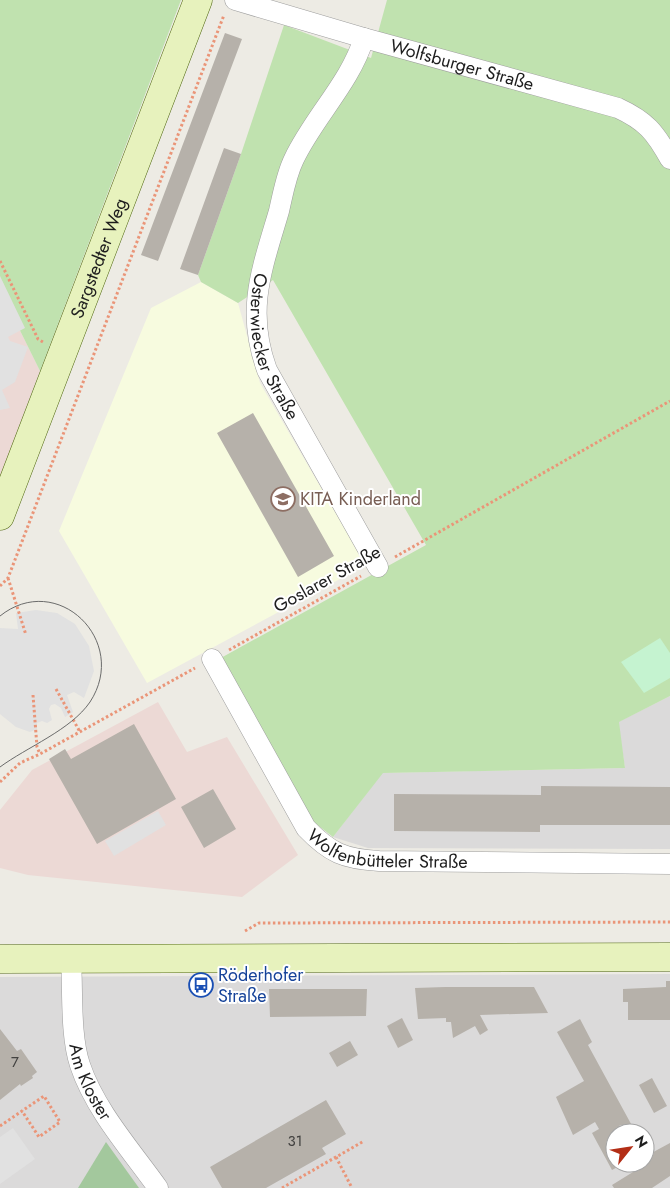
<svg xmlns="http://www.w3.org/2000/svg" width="670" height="1188" font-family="Jost,sans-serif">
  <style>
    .residential { fill: #dbdada; fill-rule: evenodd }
    .commercial { fill: #ecd9d5 }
    .education { fill: #f7fbdf }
    .grass { fill: #c0e2af }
    .forest { fill: #a3c89d }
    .park { fill: #c5f3d0 }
    .parking { fill: #e1e1e1 }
    .building { fill: #b6b1aa }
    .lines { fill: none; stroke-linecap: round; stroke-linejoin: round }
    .street-casing { stroke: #9e9e9e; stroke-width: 21 }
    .secondary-casing { stroke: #506711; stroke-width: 29 }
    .path { stroke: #ea9578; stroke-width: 3; stroke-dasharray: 2.5 2.5; stroke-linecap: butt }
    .street { stroke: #fff; stroke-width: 20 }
    .secondary { stroke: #e7f2bd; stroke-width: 28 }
    .tram { stroke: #6b6b6b; stroke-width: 1 }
    .labels { text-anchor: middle; stroke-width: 4; stroke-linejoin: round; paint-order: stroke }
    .number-label { font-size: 15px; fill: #434240 }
    .street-label { font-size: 18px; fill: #1d1d1d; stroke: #fff }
    .education-label { font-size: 18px; fill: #785e54; stroke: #fff; text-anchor: start }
    .transit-label { font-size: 18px; fill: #164399; stroke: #fff; text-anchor: start }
  </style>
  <rect width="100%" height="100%" fill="#edebe4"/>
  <path class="residential" d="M670 696V849L368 848 333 837 382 773 625 768 618 722Z
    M670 974V1188H0V977ZM615 1133H645V1163H615Z"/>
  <path class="commercial" d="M0 290 40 371 0 478Z
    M158 702 187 752 227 737 298 855 242 897 28 875 0 868V810L32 770Z"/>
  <path class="education" d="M201 282 238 303 260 383 366 565 147 683 59 531 151 308Z"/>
  <path class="grass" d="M0 0H181L40 371 0 290Z
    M387 0H670V696L619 722 625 768 383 773 333 837 306 816 219 659 426 545 273 280 238 303 201 282 198 275 241 154 284 25 371 58Z"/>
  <path class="forest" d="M106 1142 139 1188H78Z"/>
  <path class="park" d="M660 638 670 653V678L644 693 621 662Z"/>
  <path class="parking" d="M0 276 25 328 8 337 10 341 28 347 15 382 2 390 10 408 0 410Z
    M36 610 57 613 75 624 89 646 94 671 84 698 74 692 67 695 73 712 65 717 61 708 55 704 51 705 49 709 52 720 47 723 42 721 37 723V729L30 732 16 727 0 714V628L18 629 16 613Z
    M158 811 166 825 114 856 105 841Z
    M13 1128 35 1159 0 1184V1137Z"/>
  <path class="building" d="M225 33 242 39 158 261 141 255Z
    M224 148 241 154 198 275 180 269Z
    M253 413 334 556 298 577 217 433Z
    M134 724 176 799 97 844 49 759 65 749 71 759Z
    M541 786 670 787V825H540V832L394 831V794L541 795Z
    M213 789 236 829 204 848 181 807Z
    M666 981H670V1020H628V1002H623V989L666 987Z
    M445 987H534L548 1013 480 1015 488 1030 480 1035 475 1026 453 1038 451 1022H446V1018L418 1019 415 988Z
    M269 989H367L366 1016 270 1017Z
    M402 1018 413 1040 398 1048 387 1026Z
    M580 1019 592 1042 588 1045 636 1133H615V1163H625L612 1170 592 1133 599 1129 595 1122 573 1135 556 1097 584 1081 557 1032Z
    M0 1029 17 1051 21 1049 37 1072 32 1076 33 1078 21 1086 20 1084 0 1100Z
    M350 1041 358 1055 337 1067 329 1053Z
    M652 1078 667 1106 654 1113 639 1085Z
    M326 1100 346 1134 322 1148 326 1154 266 1188H222L210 1167Z
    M670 1143V1176L652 1188H614L612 1185 633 1172 628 1163H645V1154L646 1156Z"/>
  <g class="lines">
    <g class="street-casing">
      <g id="street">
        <path id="s1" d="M235 0 364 38 618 108C646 121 655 132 670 159"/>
        <path id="s2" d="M364 38C350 83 314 117 294 159 286 175 283 194 279 211 262 269 245 310 267 370L378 567"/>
        <path id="s3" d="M212 659 306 828C330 853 344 859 379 861L670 864"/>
        <path id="s4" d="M71 959C73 991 70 1035 80 1065 95 1110 131 1150 158 1188"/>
      </g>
    </g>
    <g class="secondary-casing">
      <g id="secondary">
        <path id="s5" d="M0 516 198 0"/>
        <path d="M0 959 670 957"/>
      </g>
    </g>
    <path class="path" d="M0 261 38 339 43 342
      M395 557 670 401
      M8 578 26 635
      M0 586 8 578 224 15
      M229 650 361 576
      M56 689 80 732
      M33 695 37 747 40 754
      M0 782 20 763 40 754 195 668
      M245 931 259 923 670 922
      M0 1126 44 1096 60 1122 39 1137 22 1111
      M336 1157 352 1188
      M282 1188 364 1141"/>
    <use href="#street" class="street"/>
    <use href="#secondary" class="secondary"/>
    <path class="tram" d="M0 616C57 570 130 641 90 702 71 730 27 747 0 767"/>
  </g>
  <defs>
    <g id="school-ring" transform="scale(1.25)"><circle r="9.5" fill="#fff" stroke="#8d6e63" stroke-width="1.5"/><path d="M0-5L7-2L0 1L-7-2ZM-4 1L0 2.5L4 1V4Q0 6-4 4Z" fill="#8d6e63"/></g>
    <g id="bus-ring" transform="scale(1.25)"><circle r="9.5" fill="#fff" stroke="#1a4fb4" stroke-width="1.5"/><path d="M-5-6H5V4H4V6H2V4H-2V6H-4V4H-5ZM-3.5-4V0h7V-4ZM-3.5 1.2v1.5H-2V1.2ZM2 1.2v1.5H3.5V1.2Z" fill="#1a4fb4"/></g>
  </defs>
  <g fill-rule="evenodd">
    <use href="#school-ring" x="283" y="499"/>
    <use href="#bus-ring" x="201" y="985"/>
  </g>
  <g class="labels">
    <g class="number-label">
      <text x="15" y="1067">7</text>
      <text x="295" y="1146">31</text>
    </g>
    <g class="street-label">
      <text dy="6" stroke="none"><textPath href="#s1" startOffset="236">Wolfsburger Straße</textPath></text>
      <text dy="6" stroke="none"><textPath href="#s5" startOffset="276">Sargstedter Weg</textPath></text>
      <text dy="6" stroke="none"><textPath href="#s2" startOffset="336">Osterwiecker Straße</textPath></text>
      <text transform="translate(327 579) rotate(-29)" y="6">Goslarer Straße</text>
      <text dy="6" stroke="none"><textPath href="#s3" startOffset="282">Wolfenbütteler Straße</textPath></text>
      <text dy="6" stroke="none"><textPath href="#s4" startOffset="126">Am Kloster</textPath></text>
    </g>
    <g class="education-label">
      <text x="300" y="505">KITA Kinderland</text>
    </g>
    <g class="transit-label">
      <text x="218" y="981">Röderhofer<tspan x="218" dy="21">Straße</tspan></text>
    </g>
  </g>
  <g transform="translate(630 1148) rotate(60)"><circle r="24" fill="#ffffff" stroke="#a5a5a5"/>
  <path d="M0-4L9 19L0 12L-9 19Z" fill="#b32e16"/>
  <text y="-8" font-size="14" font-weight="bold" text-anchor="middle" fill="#1d1d1d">N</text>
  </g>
</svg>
